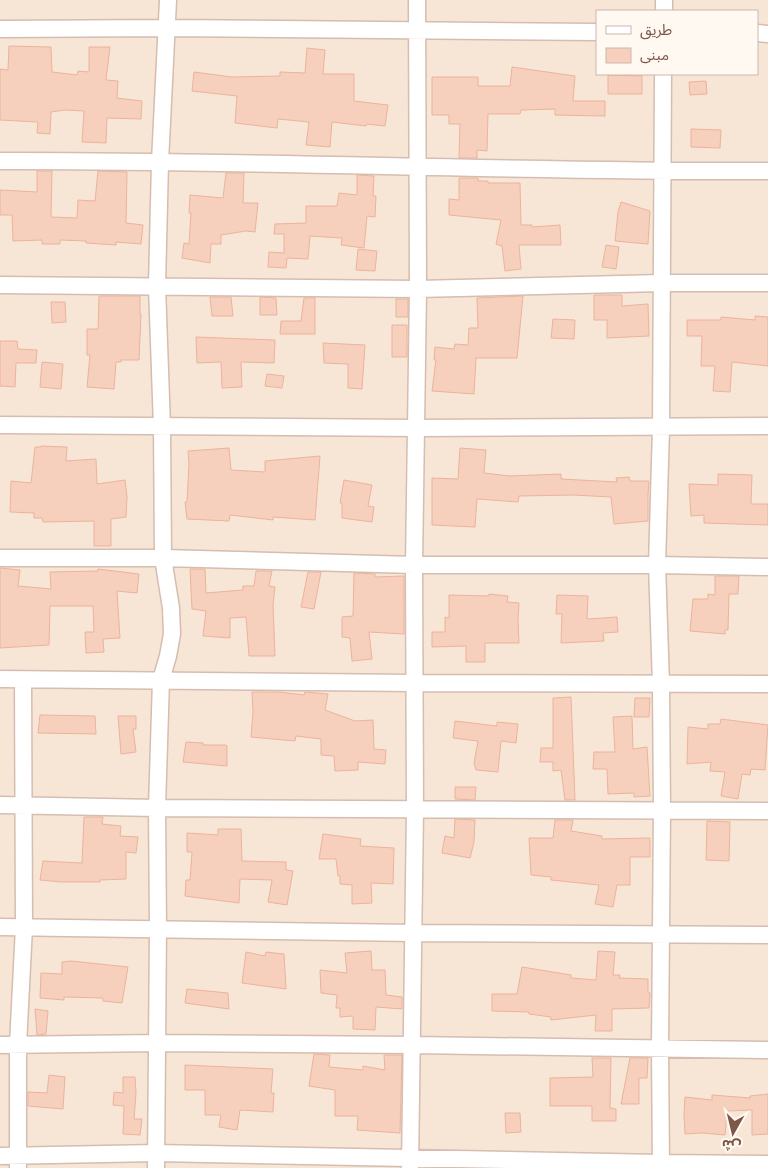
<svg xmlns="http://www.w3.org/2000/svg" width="768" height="1168" font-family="Barlow,'Noto Sans Arabic',sans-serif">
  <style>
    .residential { fill: #f7e6d6; fill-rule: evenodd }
    .building { fill: #f7cfbd; stroke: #ecb39c }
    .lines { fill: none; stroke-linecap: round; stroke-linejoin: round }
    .minor-casing { stroke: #d5bdaf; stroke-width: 19 }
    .minor { stroke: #fff; stroke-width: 16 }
  </style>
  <rect width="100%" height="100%" fill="#fff4e9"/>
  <path class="residential" d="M0 0H768V1168H0ZM597 11H757V74H597Z"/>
  <path class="building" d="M9 46 51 47 52 72 77 75 78 71 89 72V47H110L106 80 118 81 117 98 142 101 141 119 107 118 106 143 82 142 84 111 65 110 51 112 50 134 37 133 38 122 0 120V69L8 70Z
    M307 48 325 50 323 74H354V101L388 105 385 126 367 124 366 126 332 122 330 147 306 145 309 122 278 119 277 128 235 123 237 96 192 91 194 72 232 77 280 76V72L305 73Z
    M512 67 575 76 573 101H605V116L555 115V109L521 110 520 114H488L487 151 477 150V158H459L460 124H449V115H432V77H478V86H510Z
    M608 75 642 76V94H608Z
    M706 81 707 94 690 95 689 82Z
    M691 129 721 130 720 148 691 147Z
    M37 171H52L51 217 77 218 78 200 95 201 98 171 127 172 126 223 143 225 141 244 116 242V245L86 243V241L60 240V244H42V240L13 241 12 215H0V190L37 192Z
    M226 173H244L243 203H258L255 232 246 231 221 235V244H211L210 263 182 258 184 243 189 244 191 213H189L190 195 223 198Z
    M357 175 374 176 373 196H376L375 217 367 216 364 248 341 245 342 238 310 236 308 259 287 258 286 268 268 267 269 252 284 253V234H274L275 224 306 223V206H337L339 193 357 195Z
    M459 178H478V181H488V183H520L521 225H532V227L560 225 561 245H519L521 269 505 271 502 246 496 244 501 220 449 215V199L459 200Z
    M621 202 650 211 648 244 615 241 618 212Z
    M606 245 619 247 616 269 602 267Z
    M358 249 377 251 375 271 356 270Z
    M594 295H622V306L648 304 649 336 607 338V320H594Z
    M99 296H140V314H141L139 360H121V362H116L114 389 87 387 90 355H87V329H98Z
    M523 296 517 358H476L474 394 432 391 436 360H434L435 347 454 349 455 344 468 345 469 328H478L477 298Z
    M210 297H231L233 316H212Z
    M260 297 276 298 277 315H260Z
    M304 298H315V334H280L281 321H301Z
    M396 299H408V317H396Z
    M51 302H65L66 322 52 323Z
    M755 316 768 317V366L732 362 730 392 713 391 715 366H701L702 336H687V320H721V317L755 320Z
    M553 319 575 320 574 339 551 338Z
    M392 325H407V357H392Z
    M196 337 275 340 274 363 241 362 242 387 222 388 221 362 197 363Z
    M0 341H17L18 349 37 350 36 363H16L15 387 0 386Z
    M323 343 365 345 362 389 348 388V364L324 363Z
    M42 362 63 364 61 389 40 387Z
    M267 374 284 376 282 388 265 386Z
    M41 446 67 447 66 461 96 459 97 484 125 480 127 497 126 517 111 519V546H94V521L43 522 42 518H34V513L10 512 11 481 31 483 35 447H41Z
    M229 448 231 470 265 472V461L320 456 315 520 273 517V520L230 515 229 521 187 519 185 502H187L189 464 188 451Z
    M460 448 486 450 484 473 509 476 561 474V479L617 482 616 478 629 477 630 481H649L648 495V521L614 524 611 497 573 495 519 496 518 502 477 499 475 527 432 525V478L458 479Z
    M718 474 752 475 751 504H768V525L704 523V515L691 516 689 484 718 485Z
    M344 480 372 485 368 506 374 507 372 522 342 518V503H340Z
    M0 568 20 570 18 586 51 589 50 572 98 571V569L139 574 137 593 117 591 120 638 103 639 104 652 86 653 85 632H94L93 606H50L49 645 0 648Z
    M190 569H205L206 593 243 590V586H254L256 571H272L269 586 275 587 273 605 275 656H249L246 617 230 618V638L203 636 206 611 192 609Z
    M308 572H321L314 609 301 607Z
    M354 573 375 574V577L404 576V634L369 632 372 659 352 661 350 638 342 637V617L353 616Z
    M715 576H739L738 594H729L728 630H725V634L690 631 693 599H708V594L715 595Z
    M489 594 508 596 507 602 519 603 518 618 519 643H485V662H466V646L432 647V632H445V617L449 618V595L489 596Z
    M557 595 588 596 587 619 617 617 618 632 603 633 604 641 561 643 562 614H556Z
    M252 692H279L304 695 305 692 328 694 325 710 355 721 373 720 374 749 386 750 385 764 358 762V770L335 771 334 756 321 755V739L296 736 295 741 251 737 253 712Z
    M571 697 575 800H565L561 770 553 771V762H540L541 748H553V698Z
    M635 698H650L649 717H634Z
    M40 715 95 716 96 734 38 733Z
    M118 716H136V729H133L136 752 121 754Z
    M632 716 633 749 647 747 650 796 634 797V793L608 794 607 769H593L594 752H615L613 717Z
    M721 719 768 725 765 770 751 769 750 775 742 774 738 799 721 796 725 772 710 771 711 762 687 764 688 727 708 729V724H720Z
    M455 721 497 726V722L518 724 516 743 501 741 498 772 476 770 474 763 478 741 453 738Z
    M186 742 203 743V745H226L227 746V766L183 762Z
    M455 787H476L475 800 455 799Z
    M84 817H103L102 824 121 826 120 836 138 837 136 853 126 852V879L100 880V882H61L40 880 43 861 82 863Z
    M455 819 475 820 474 842 470 858 442 853 445 836 454 838Z
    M555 820H573L571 831 602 836V839L650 838V857H630V885H617L613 907 595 904 599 885 551 880V877L531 875 529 838H553Z
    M707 821 730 822 729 861 706 860Z
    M218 829H241L242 861 286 862V870L293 871 287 905 268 902 272 880 240 879 239 903 185 896 186 880H190L192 852H187V833L218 835Z
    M323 834 361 839 360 846 394 848 393 884 371 883 372 903 352 904V885L340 884V876H338L336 859H319Z
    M371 951 372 970H385L386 995 402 997V1009L376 1007 375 1030 353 1029V1016L340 1017V1008H336L337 995 321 993 320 970 347 973 345 953Z
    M598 951 615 952 613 975H620L619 978 648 979V992L650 993 649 1008 612 1009V1031H595L596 1015 551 1020V1017L529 1014V1012L492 1011V994H517L522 967 571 975V978L596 980Z
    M246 952 265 956 266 952 284 954 286 989 242 983Z
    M71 961 128 967 122 1003 103 1001V998L64 997V1000L40 998 41 973 62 974V962Z
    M187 989 228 993 229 1009 185 1003Z
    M35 1009 48 1011 46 1034 37 1035Z
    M314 1054 330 1055 329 1067 363 1070V1066L385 1070 384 1055H402L400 1133 357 1130 358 1116H335V1090L309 1086Z
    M592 1058H611L610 1108 616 1109V1121H592V1106H550V1078L593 1077Z
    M630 1058H648L647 1078H639V1104H621Z
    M185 1065 273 1069 271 1093H274L273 1112 240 1110 237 1130 219 1127 221 1115H205V1090H185Z
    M49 1075 65 1077 63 1109 28 1106V1092L47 1093Z
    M123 1077H135L136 1093 134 1119H142L140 1135 123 1134 124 1106 113 1105 114 1092 123 1093Z
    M768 1094V1134L752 1135V1110L727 1111 725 1135 702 1133 685 1134 684 1115 685 1097 712 1100V1095L750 1098V1096Z
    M505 1113H520L521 1132 506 1133Z"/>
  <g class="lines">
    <g class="minor-casing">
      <path id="minor" d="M664 11V0
        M0 29 167 28 597 32
        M757 33 768 34
        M0 161C256 160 512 172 768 171
        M0 285 418 289 662 283H768
        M0 425 416 428 768 426
        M0 558H163L414 565H657L768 567
        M0 679 415 683 768 684
        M0 805 157 808 768 811
        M0 927 414 933 768 935
        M0 1045 157 1043 412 1045 768 1050
        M0 1156 156 1153 661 1163 768 1164
        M18 1168V1045L24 927 23 680
        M156 1168 158 928 157 808 161 680 168 656 172 634 171 608 163 558 162 427 157 286 160 162 168 0
        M410 1168 415 810 414 565 418 289 417 0
        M661 1168 660 1048 662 810 661 684 657 565 661 428 663 74"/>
    </g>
    <use href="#minor" class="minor"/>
  </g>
  <rect x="596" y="10" width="162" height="65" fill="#fff9f2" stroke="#cbb8ae"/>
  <rect x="606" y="26" width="25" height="8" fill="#ffffff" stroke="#cbb8ae"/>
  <text x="640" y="35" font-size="15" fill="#7d5748">طريق</text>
  <rect x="606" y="48" width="25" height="15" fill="#f7cfbd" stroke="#cbb8ae"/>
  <text x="640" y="60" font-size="15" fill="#7d5748">مبنى</text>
  <g transform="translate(733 1133) rotate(188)" stroke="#fff9f2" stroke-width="4" paint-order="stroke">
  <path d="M0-4L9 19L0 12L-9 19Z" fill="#7d5748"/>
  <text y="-8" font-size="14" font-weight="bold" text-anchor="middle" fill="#7d5748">ش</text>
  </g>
</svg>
